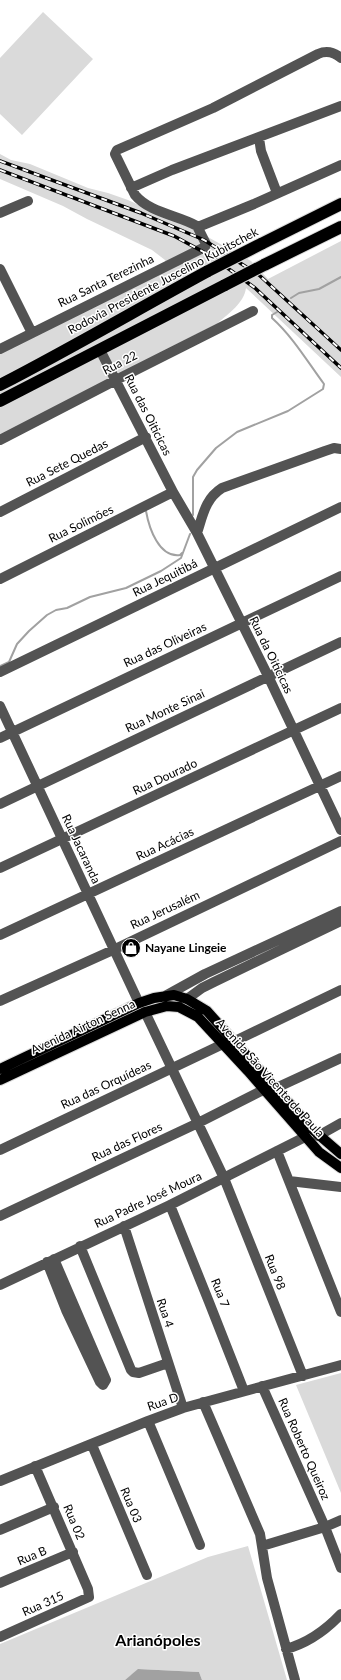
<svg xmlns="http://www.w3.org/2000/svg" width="341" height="1680" font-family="Lato,sans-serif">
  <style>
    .green { fill: #dadada }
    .water { fill: #a1a1a1 }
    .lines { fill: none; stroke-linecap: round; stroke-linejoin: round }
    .stream { stroke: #a1a1a1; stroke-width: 2 }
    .major-casing { stroke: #dbdbdb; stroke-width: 12 }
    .highway-casing { stroke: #dbdbdb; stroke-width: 14 }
    .minor { stroke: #535353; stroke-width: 10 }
    .major { stroke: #000; stroke-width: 10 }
    .highway { stroke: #000; stroke-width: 12 }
    .rail-casing { stroke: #000; stroke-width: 3.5 }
    .rail { stroke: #fff; stroke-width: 2; stroke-dasharray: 6; stroke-linecap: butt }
    .highway-bridge-casing { stroke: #dbdbdb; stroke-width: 14; stroke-linecap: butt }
    .highway-bridge { stroke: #000; stroke-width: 12 }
    .labels { text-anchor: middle; stroke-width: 3; stroke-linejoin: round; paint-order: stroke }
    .street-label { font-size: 12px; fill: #000; stroke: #fff }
    .poi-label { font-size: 12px; font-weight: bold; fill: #000; stroke: #fff; text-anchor: start }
    .district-label { font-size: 16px; font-weight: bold; fill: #000; stroke: #fff }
  </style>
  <rect width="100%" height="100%" fill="#fff"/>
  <path class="green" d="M43 12 93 59 22 135 0 114V58Z
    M0 154 11 160 30 164 88 188 108 193 128 200 154 212 179 221 251 261 268 279 341 241V377L246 288C244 303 229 313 218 323L0 437V353L168 267 165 260 152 250 87 219 63 206 0 179Z
    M341 1373V1493L296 1385Z
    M248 1546 287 1680H202L199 1672 139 1669 125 1680H0V1644L208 1557Z"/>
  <path class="water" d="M138 1669 199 1672 202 1680H125Z"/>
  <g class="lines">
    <path class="stream" d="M291 298 299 293 319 289 341 277
      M146 511C149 528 159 558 180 555L182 553
      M193 515V477L197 470 216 448 237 432 288 411 323 389 324 384C307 361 293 337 272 318V315L277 312
      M0 666 9 662 17 644 29 631 47 615 56 610 67 608 90 597 126 588 161 571 181 558 190 534"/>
    <g class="major-casing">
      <path id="major" d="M0 1069 139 1003 154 998 174 995 187 999 207 1011 312 1129 341 1154
        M0 1080 145 1012 167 1006 179 1007 198 1017 248 1071 319 1152 341 1168"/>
    </g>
    <g class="highway-casing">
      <path id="highway" d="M261 244 341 204
        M264 265 341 227
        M0 385C70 349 138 309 208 271
        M0 401 225 285"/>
    </g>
    <path class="minor" d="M259 138 261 151 277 193
      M131 188 172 170 341 106
      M0 213 28 201
      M198 227 254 204 341 165
      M0 269 32 333
      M0 349 205 247 206 244 197 226C178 215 150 213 135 195L115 154 117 150 213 108 318 54C327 50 334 52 341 58
      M100 350 173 492 197 533 268 676 341 830
      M0 440 116 380 253 311
      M0 512 146 437
      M197 533C203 515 205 499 222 488L325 451 334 448 341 449
      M0 579 173 492
      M0 672 341 507
      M0 706 139 1003
      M0 738 341 576
      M0 804 341 642
      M0 868 341 708
      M0 935 341 776
      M167 995 205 974 341 911
      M187 999 202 988 214 982 341 921
      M0 1001 113 950 341 841
      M145 1012 224 1178 303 1376
      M235 1041 341 990
      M276 1088 341 1058
      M318 1136 341 1123
      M0 1150 223 1044
      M277 1151 341 1312
      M289 1181 341 1187
      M170 1205 209 1302 244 1391
      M0 1216 198 1123 263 1090
      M124 1226 183 1408
      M80 1246 131 1370 133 1372 139 1373 168 1363
      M47 1262 66 1310 100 1382 103 1385 106 1380 54 1259
      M0 1285 170 1205 305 1137
      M262 1386 325 1527 341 1568
      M203 1402 260 1534 267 1578 295 1680
      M148 1421 200 1545
      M92 1445 147 1575
      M0 1481 148 1421 183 1408 341 1365
      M0 1530 54 1507
      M262 1546 325 1527 341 1520
      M0 1583 73 1552
      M0 1637 89 1597 88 1589 35 1466
      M286 1649C308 1643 325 1631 341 1614"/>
    <use href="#major" class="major"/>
    <use href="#highway" class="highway"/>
    <g class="rail-casing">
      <path id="rail" d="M0 161 141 213 204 240 259 275 341 350
        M0 170 174 236 211 256 255 288 341 368"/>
    </g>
    <use href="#rail" class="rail"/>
    <g class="highway-bridge-casing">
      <path id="highway-bridge" d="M208 271 261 244
        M225 285 264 265"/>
    </g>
    <use href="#highway-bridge" class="highway-bridge"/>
  </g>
  <defs>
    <g id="shop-disc" transform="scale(1)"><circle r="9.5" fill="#000" stroke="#fff"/><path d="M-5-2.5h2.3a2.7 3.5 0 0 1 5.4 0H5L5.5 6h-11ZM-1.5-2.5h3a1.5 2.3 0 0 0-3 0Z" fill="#fff"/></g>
  </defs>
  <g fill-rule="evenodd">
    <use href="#shop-disc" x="131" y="948"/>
  </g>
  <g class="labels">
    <g class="street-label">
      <text transform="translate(106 281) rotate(-26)" y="4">Rua Santa Terezinha</text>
      <text transform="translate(163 281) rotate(-28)" y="4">Rodovia Presidente Juscelino Kubitschek</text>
      <text transform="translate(120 363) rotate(-27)" y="4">Rua 22</text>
      <text transform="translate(148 415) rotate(63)" y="4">Rua das Oiticicas</text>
      <text transform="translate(67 463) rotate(-27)" y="4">Rua Sete Quedas</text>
      <text transform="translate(81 524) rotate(-26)" y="4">Rua Solimões</text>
      <text transform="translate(165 578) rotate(-26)" y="4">Rua Jequitibá</text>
      <text transform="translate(165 645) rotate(-25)" y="4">Rua das Oliveiras</text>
      <text transform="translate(271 655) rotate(64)" y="4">Rua da Oiticicas</text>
      <text transform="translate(165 711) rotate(-25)" y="4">Rua Monte Sinai</text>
      <text transform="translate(165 777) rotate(-25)" y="4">Rua Dourado</text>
      <text transform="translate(165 844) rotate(-25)" y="4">Rua Acácias</text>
      <text transform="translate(81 849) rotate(65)" y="4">Rua Jacaranda</text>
      <text transform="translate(165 910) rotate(-25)" y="4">Rua Jerusalém</text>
      <text transform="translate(83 1027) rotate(-25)" y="4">Avenida Airton Senna</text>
      <text transform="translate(270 1078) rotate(48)" y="4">Avenida São Vicente de Paula</text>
      <text transform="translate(106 1085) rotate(-25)" y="4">Rua das Orquídeas</text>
      <text transform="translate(127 1142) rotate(-25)" y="4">Rua das Flores</text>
      <text transform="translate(148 1200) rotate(-25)" y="4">Rua Padre José Moura</text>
      <text transform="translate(275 1272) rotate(68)" y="4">Rua 98</text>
      <text transform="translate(220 1293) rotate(68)" y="4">Rua 7</text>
      <text transform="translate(165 1313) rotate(72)" y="4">Rua 4</text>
      <text transform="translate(163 1402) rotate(-19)" y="4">Rua D</text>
      <text transform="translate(304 1449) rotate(66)" y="4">Rua Roberto Queiroz</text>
      <text transform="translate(131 1505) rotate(67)" y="4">Rua 03</text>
      <text transform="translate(74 1522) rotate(67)" y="4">Rua 02</text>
      <text transform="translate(32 1556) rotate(-23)" y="4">Rua B</text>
      <text transform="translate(43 1604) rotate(-24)" y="4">Rua 315</text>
    </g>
    <g class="poi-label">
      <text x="145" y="952">Nayane Lingeie</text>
    </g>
    <g class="district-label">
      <text x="158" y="1646">Arianópoles</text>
    </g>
  </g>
</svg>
